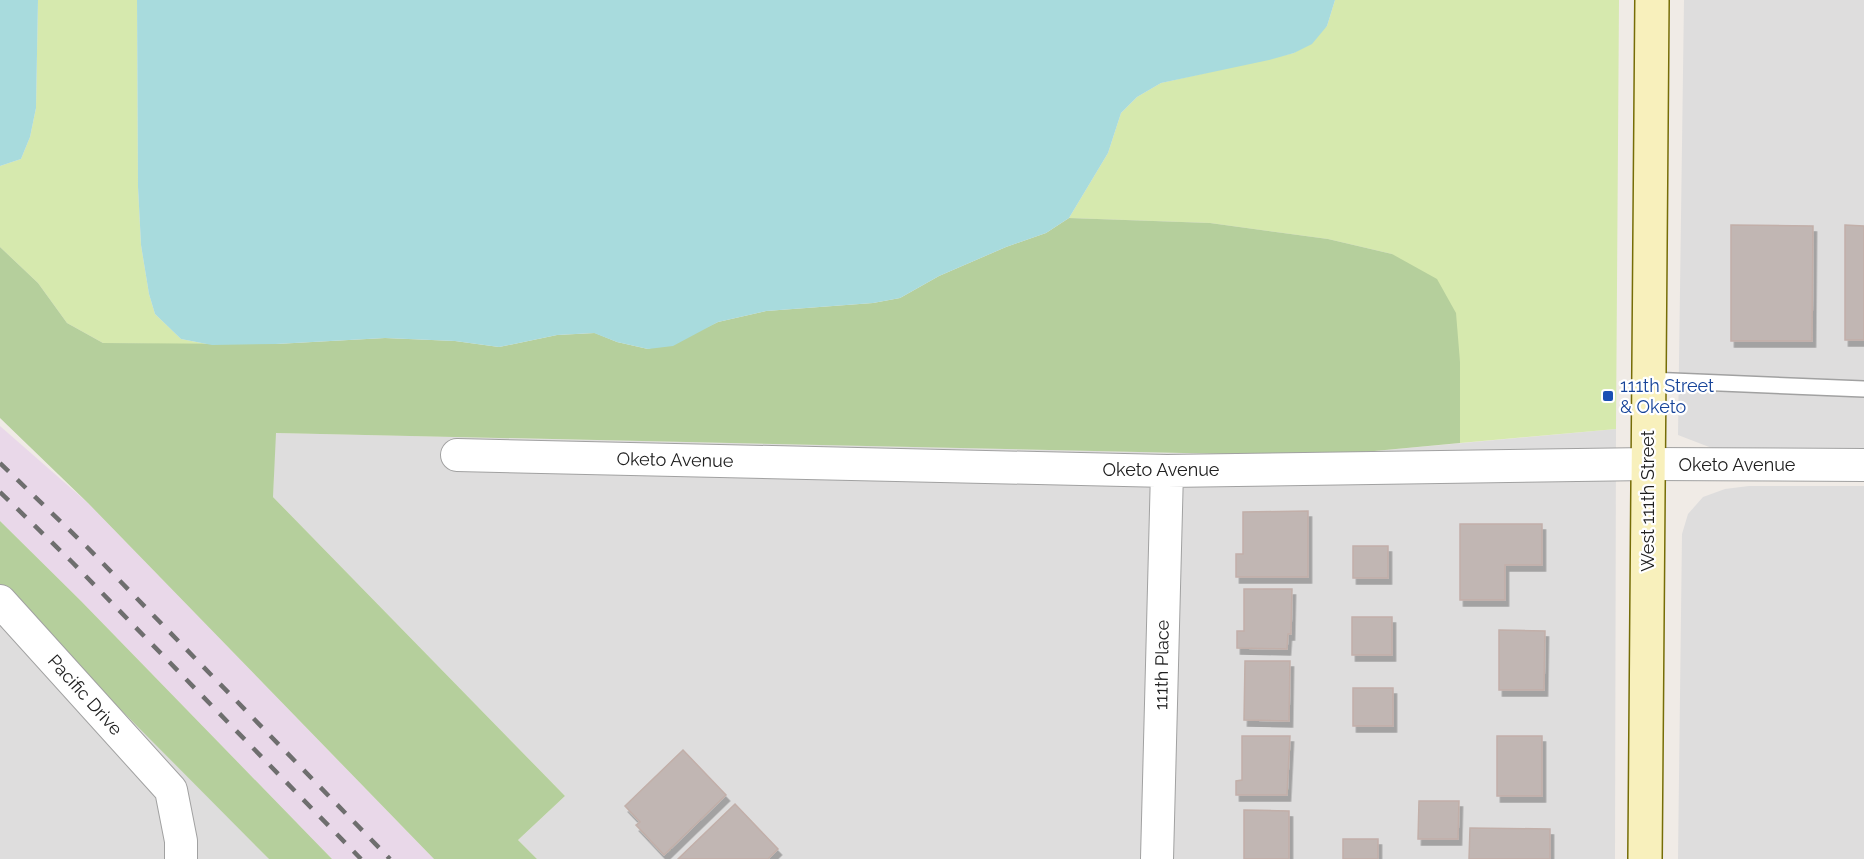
<svg xmlns="http://www.w3.org/2000/svg" width="1864" height="859" font-family="Raleway,sans-serif">
  <style>
    .residential { fill: #dedddd }
    .industrial { fill: #e9d8e9 }
    .grass { fill: #d6e9ae }
    .forest { fill: #b5cf9c }
    .water { fill: #a8dbdd }
    .building { fill: #c1b6b3; stroke: #c2afa9; stroke-width: 1.5; filter: url(#shadow) }
    .lines { fill: none; stroke-linecap: round; stroke-linejoin: round }
    .lane-casing { stroke: #a1a1a1; stroke-width: 18 }
    .street-casing { stroke: #a1a1a1; stroke-width: 34 }
    .secondary-casing { stroke: #766d07; stroke-width: 36 }
    .lane { stroke: #fff; stroke-width: 15 }
    .street { stroke: #fff; stroke-width: 32 }
    .secondary { stroke: #f8f0bc; stroke-width: 33 }
    .rail { stroke: #6e6e6e; stroke-width: 4.5; stroke-dasharray: 12 12; stroke-linecap: butt }
    .transit-dot { fill: #1a4fb4; stroke: #fff; stroke-width: 2 }
    .labels { text-anchor: middle; stroke-width: 4.5; stroke-linejoin: round; paint-order: stroke }
    .transit-label { font-size: 18px; fill: #164399; stroke: #fff; text-anchor: start }
    .street-label { font-size: 18px; fill: #202020; stroke: #fff }
  </style>
  <defs>
    <filter id="shadow"><feDropShadow dx="3.5" dy="6" stdDeviation="0" flood-color="#0004"/></filter>
  </defs>
  <rect width="100%" height="100%" fill="#f0ebe6"/>
  <path class="residential" d="M1684 0H1864V455H1730L1678 435Z
    M1616 429 1615 859H537L518 840 565 796 273 497 275 433 1320 456Z
    M1749 486H1864V859H1678L1682 534 1688 514 1703 497 1725 489Z
    M0 588 225 814 269 859H0Z"/>
  <path class="industrial" d="M0 426 88 503 434 859H332L81 601 0 521Z"/>
  <path class="grass" d="M38 0H137L138 187 141 245 149 294 155 314 181 339 212 345 103 343 67 323 38 283 0 247V166L21 159 30 137 36 108Z
    M1335 0H1619L1616 429 1460 443V362L1392 254 1328 239 1210 223 1069 218 1108 153 1121 113 1137 97 1161 83 1294 53 1327 26Z"/>
  <path class="forest" d="M1069 218 1210 223 1328 239 1392 254 1437 279 1456 313 1460 362V443L1321 456 276 433 273 497 565 796 518 840 537 859H434L88 503 0 418V247L38 283 67 323 103 343 276 344 385 338 455 341 499 347 557 335 595 333 617 342 648 349 697 332 718 322 766 311 873 303 900 298 939 276 1006 247 1046 233Z
    M0 521 81 601 332 859H269L0 588Z"/>
  <path class="water" d="M0 0H38L36 108 30 137 21 159 0 166Z
    M137 0H1335L1327 26 1312 44 1294 53 1269 60 1161 83 1137 97 1121 113 1108 153 1069 218 1046 233 1006 247 939 276 900 298 873 303 766 311 718 322 673 346 648 349 617 342 594 333 557 335 499 347 455 341 385 338 276 344 212 345 181 339 155 314 149 294 141 245 138 187Z"/>
  <path class="building" d="M1731 225 1813 226 1812 341H1731Z
    M1845 225 1864 226V340H1845Z
    M1308 511V577H1236V554H1243V512Z
    M1460 524H1542V565H1505V600H1460Z
    M1353 546H1388V578H1353Z
    M1244 589H1292L1291 634H1288L1287 649 1237 648V631H1244Z
    M1352 617H1392V655H1352Z
    M1499 630 1545 631 1544 690H1499Z
    M1245 661H1290L1289 721 1244 720Z
    M1353 688H1393V726H1353Z
    M1242 736H1290L1287 795H1236V781L1242 780Z
    M1497 736H1542V796H1497Z
    M683 750 726 795 664 855 636 825 640 822 625 806Z
    M1419 801H1459L1458 839H1418Z
    M735 804 778 849 768 859H678Z
    M1244 810 1289 811V859H1244Z
    M1470 828 1550 829V859H1469Z
    M1343 839H1378V859H1343Z"/>
  <g class="lines">
    <g class="lane-casing">
      <path id="lane" d="M1649 380 1864 389"/>
    </g>
    <g class="street-casing">
      <path id="street" d="M457 455 1167 471 1648 464 1864 465
        M0 601 171 790 181 841V859
        M1157 859 1167 471"/>
    </g>
    <g class="secondary-casing">
      <path id="secondary" d="M1645 859 1652 0"/>
    </g>
    <use href="#lane" class="lane"/>
    <use href="#street" class="street"/>
    <use href="#secondary" class="secondary"/>
    <path class="rail" d="M0 463 87 547 390 859
      M0 492 72 562 361 859"/>
  </g>
  <rect class="transit-dot" x="1602" y="390" width="12" height="12" rx="3"/>
  <g class="labels">
    <g class="transit-label">
      <text x="1620" y="392">111th Street<tspan x="1620" dy="21">&amp; Oketo</tspan></text>
    </g>
    <g class="street-label">
      <text transform="translate(675 460) rotate(1)" y="6">Oketo Avenue</text>
      <text x="1737" y="471">Oketo Avenue</text>
      <text x="1161" y="476">Oketo Avenue</text>
      <text transform="translate(1648 501) rotate(-90)" y="6">West 111th Street</text>
      <text transform="translate(1162 665) rotate(-89)" y="6">111th Place</text>
      <text transform="translate(85 695) rotate(48)" y="6">Pacific Drive</text>
    </g>
  </g>
</svg>
